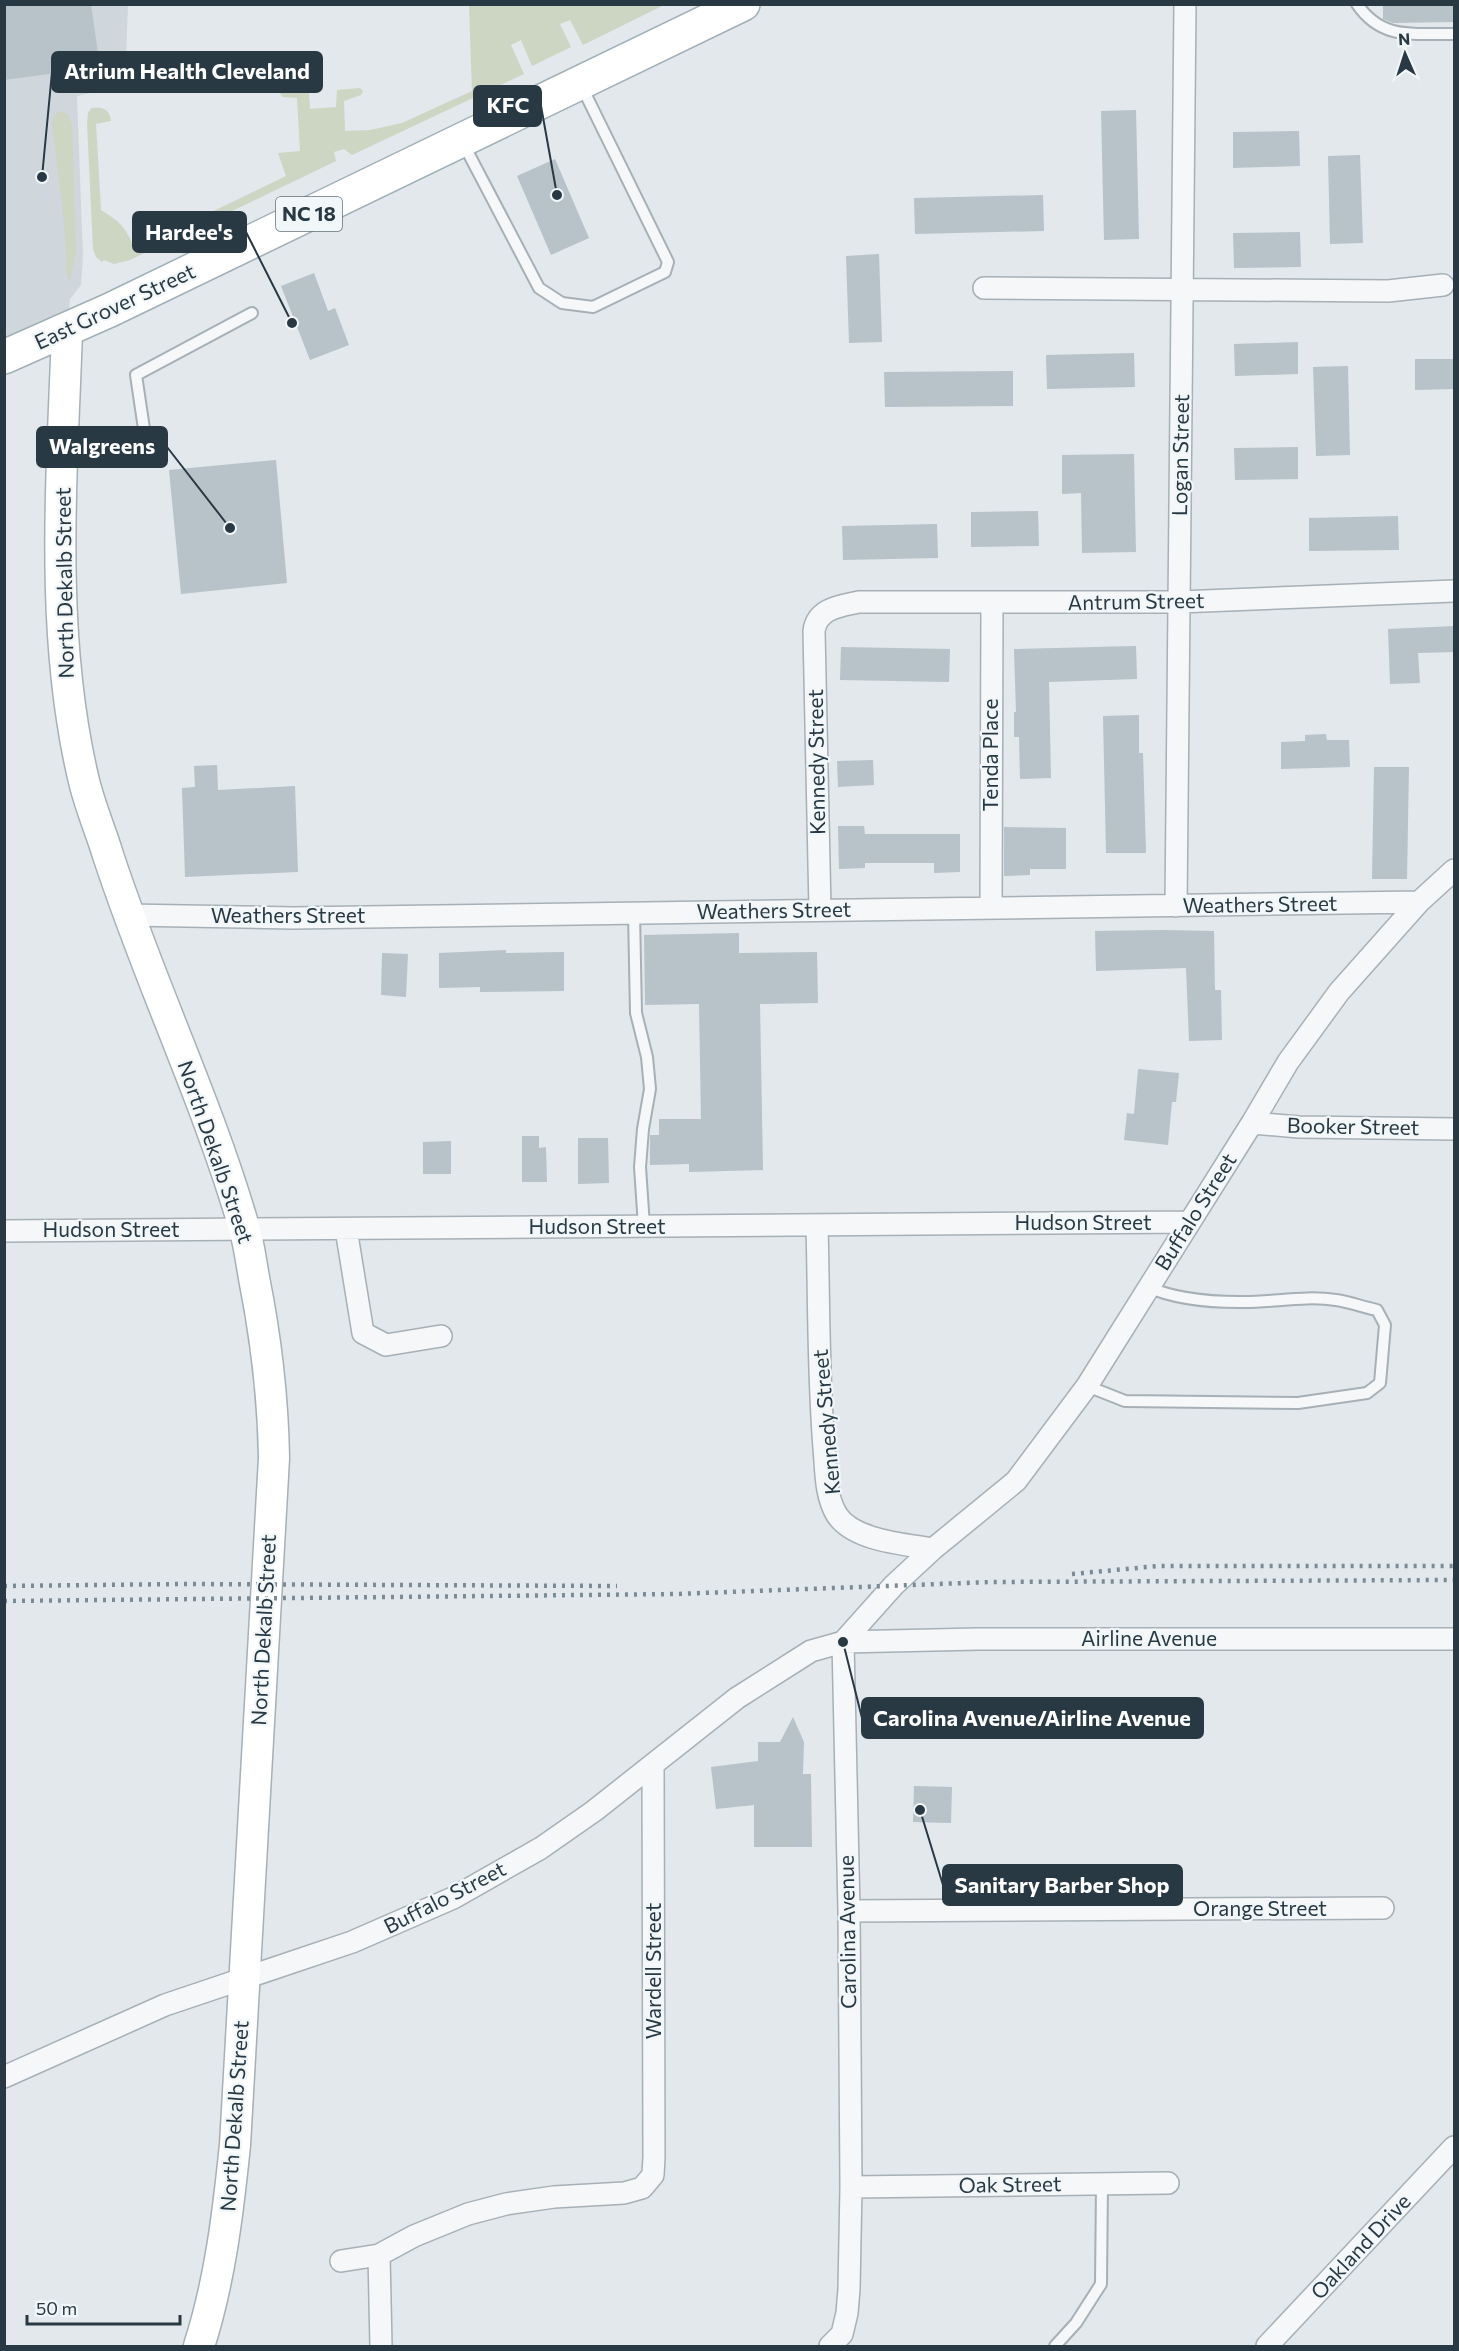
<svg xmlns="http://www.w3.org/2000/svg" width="1459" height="2351" font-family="Commissioner,sans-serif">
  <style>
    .built { fill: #cfd7dd }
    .green { fill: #ccd6c2 }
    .building { fill: #b8c2c9 }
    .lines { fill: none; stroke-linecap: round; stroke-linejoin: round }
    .service-casing { stroke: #a6b0b6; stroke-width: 14 }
    .minor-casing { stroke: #a6b0b6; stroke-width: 24 }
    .secondary-casing { stroke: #a6b0b6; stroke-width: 33 }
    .primary-casing { stroke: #a0afb8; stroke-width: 36 }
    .service { stroke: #f5f7f9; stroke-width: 10 }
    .minor { stroke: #f5f7f9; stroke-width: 21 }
    .secondary { stroke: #fff; stroke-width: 30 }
    .primary { stroke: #fff; stroke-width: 33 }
    .rail { stroke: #7a8b96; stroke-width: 4.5; stroke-dasharray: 3 6; stroke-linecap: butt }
    .labels { text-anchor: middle; stroke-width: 4.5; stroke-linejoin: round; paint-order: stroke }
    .shield { fill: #f1f6f8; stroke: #64727a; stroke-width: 1.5 }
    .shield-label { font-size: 20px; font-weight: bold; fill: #283944 }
    .street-label { font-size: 21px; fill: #283944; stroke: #f1f6f8 }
    .leader { fill: none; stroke: #283944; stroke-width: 2 }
    .callout-dot { fill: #283944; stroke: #f1f6f8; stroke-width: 2 }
    .callout { fill: #283944; stroke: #283944; stroke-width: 2 }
    .callout-label { font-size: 22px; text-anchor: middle; font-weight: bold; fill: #fff }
  </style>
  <rect width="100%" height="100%" fill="#e2e8eb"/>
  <path class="built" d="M5 5H128L125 85 77 96 83 257 81 285 70 299 67 331 5 357Z"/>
  <path class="green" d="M469 5H664L583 45 570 20 560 24 571 47 532 66 521 40 511 45 524 74 352 155 344 149 334 152 336 161 130 260 114 264 104 260 102 262 96 257 93 249 87 123 88 113 91 108C102 106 110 109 111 121L96 124 101 210C123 224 124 226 135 249L286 176 278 153 300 151 297 98 283 97 280 94 281 91 306 90 309 93 310 109 336 107 337 90 360 88 363 91 361 95 344 101 345 131 370 130 402 123 472 91Z
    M63 112 69 115 72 125 76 252 70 281 67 276 65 233 52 122 56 113Z"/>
  <path class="building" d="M4 4H91L100 67 4 80Z
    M1383 4H1455V22L1393 23 1383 19Z
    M1136 110 1139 239 1104 240 1101 111Z
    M1299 131 1300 166 1233 168V132Z
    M1360 155 1363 243 1330 244 1328 156Z
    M555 159 589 238 551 255 517 176Z
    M1043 195 1044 231 915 234 914 198Z
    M1300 232 1301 267 1234 268 1233 233Z
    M879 254 882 342 849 343 846 256Z
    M314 273 328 311 335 308 349 345 310 360 281 286Z
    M1298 342V374L1235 376 1234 344Z
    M1134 353 1135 387 1047 389 1046 355Z
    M1415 359H1454V389L1415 390Z
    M1348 366 1350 455 1316 456 1313 367Z
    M1013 371V406L885 407 884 372Z
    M1298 447V479L1235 480 1234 448Z
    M1134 454 1136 552 1082 553 1081 493 1062 494V455Z
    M276 460 287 583 181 594 169 470Z
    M1038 511 1039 546 971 547V512Z
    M1398 516 1399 550 1309 551V518Z
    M937 524 938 558 843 560 842 526Z
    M1455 626V652L1418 653 1420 683 1390 684 1388 629Z
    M1136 646 1137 679 1049 682 1051 778 1020 779 1019 737H1014V712H1016L1014 649Z
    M841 647 950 649 949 682 840 680Z
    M1139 715V753H1143L1146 853H1106L1103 716Z
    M1326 734 1327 740H1349L1350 767 1281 769V742L1305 741V735Z
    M873 760 874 785 838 787 837 761Z
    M217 765 218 790 295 786 298 872 185 877 182 788 195 787 194 766Z
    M1374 767H1409L1407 879H1372Z
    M838 826H864L865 834H960V872L934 873V863H865V868L839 869Z
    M1004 827 1066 828V869H1030V875L1004 876Z
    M1163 930 1214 931 1215 990H1221L1222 1040 1189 1041 1186 968 1096 971 1095 931Z
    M739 933V953L817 952 818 1003 760 1004 763 1170 689 1172V1164L650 1165V1135H659V1119H701L699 1004 645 1005 644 935Z
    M506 950V953L564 952V991L480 992V987L439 988V953Z
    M382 953 408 954 406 997 381 995Z
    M1138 1069 1179 1073 1176 1102H1172L1168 1145 1124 1140 1127 1113 1134 1114Z
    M522 1136H539V1148L546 1147 547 1182H522Z
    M578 1138H608L609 1183 578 1184Z
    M451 1141V1174H423V1142Z
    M793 1717 804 1742 803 1774H811L812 1847H754V1805L716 1809 711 1767 758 1761V1742H780Z
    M914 1786 952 1787 951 1823 913 1822Z"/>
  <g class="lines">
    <g class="service-casing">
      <path id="service" d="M1357 4C1382 41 1415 33 1454 34
        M463 143 539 288 562 303 593 307 665 272 668 262 581 85
        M147 449 136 375 252 313
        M634 913 636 1013 647 1057 650 1089 643 1129 640 1167 644 1226
        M1087 1386 1125 1401 1298 1403 1367 1393 1380 1383 1385 1325 1377 1310C1363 1307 1350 1302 1336 1300 1304 1295 1271 1303 1239 1302 1210 1302 1175 1299 1148 1287
        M1055 2346 1076 2323 1101 2284 1102 2184"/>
    </g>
    <g class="minor-casing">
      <path id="minor" d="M984 288 1388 291 1443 285
        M1176 906 1185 4
        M991 908 992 603
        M820 910 814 631C817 608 841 606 859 602H1179L1454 591
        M128 915 293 918 1419 902
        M1252 1123 1299 1127 1454 1129
        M817 1225C819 1299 818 1374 824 1448 826 1469 825 1496 837 1515 854 1541 905 1544 933 1549
        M346 1229 363 1333 386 1345 441 1336
        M4 1231 1189 1222
        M849 1911 1383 1908
        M4 2077 165 2005 352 1942 453 1898 541 1848 594 1811 737 1698 811 1651 843 1642 978 1639H1454
        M851 2187 1168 2183
        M379 2255 381 2346
        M341 2261 379 2255 414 2236 468 2214 506 2204 554 2197 624 2193 642 2188 653 2175 654 2157 653 1766
        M830 2346 842 2334 847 2313 849 2289 851 2187 849 1911 843 1642 894 1585 933 1549 1016 1481 1087 1386 1252 1123 1288 1062 1339 992 1419 902 1454 870
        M1267 2346 1454 2147"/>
    </g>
    <g class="secondary-casing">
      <path id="secondary" d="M67 331C62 479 49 631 83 777 89 804 100 829 108 855 149 981 207 1100 244 1227 249 1244 251 1261 254 1278 266 1338 273 1397 274 1458L235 2145C228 2213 220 2281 199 2346"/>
    </g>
    <g class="primary-casing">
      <path id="primary" d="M4 357 110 310 743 4"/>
    </g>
    <use href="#service" class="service"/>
    <use href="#minor" class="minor"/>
    <use href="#secondary" class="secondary"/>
    <use href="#primary" class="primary"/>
    <path class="rail" d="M1072 1574 1158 1566H1454
      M4 1586 184 1584 617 1586
      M4 1601 676 1594 991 1582 1454 1580"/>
  </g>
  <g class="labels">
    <rect class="shield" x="276" y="197" width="66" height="34" rx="4.5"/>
    <g class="shield-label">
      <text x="309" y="221">NC 18</text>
    </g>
    <g class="street-label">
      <text transform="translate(115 307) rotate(-25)" y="7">East Grover Street</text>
      <text transform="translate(1181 455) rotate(-89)" y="7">Logan Street</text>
      <text transform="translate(65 583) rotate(-91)" y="7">North Dekalb Street</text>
      <text transform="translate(1136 602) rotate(-1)" y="7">Antrum Street</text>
      <text transform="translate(991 755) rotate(-90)" y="7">Tenda Place</text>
      <text transform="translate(817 762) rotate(-91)" y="7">Kennedy Street</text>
      <text transform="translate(1260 905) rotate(-1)" y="7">Weathers Street</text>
      <text transform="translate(774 911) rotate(-1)" y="7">Weathers Street</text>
      <text x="288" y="923">Weathers Street</text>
      <text transform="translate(1353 1127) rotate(1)" y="7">Booker Street</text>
      <text transform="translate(215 1152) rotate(71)" y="7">North Dekalb Street</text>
      <text transform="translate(1196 1212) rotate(-58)" y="7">Buffalo Street</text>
      <text x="1083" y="1230">Hudson Street</text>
      <text x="597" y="1234">Hudson Street</text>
      <text x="111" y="1237">Hudson Street</text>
      <text transform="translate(827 1422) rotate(-95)" y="7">Kennedy Street</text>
      <text transform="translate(264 1630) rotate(-87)" y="7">North Dekalb Street</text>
      <text x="1149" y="1646">Airline Avenue</text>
      <text transform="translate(445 1898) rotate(-27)" y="7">Buffalo Street</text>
      <text x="1260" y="1916">Orange Street</text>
      <text transform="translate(848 1932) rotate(-91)" y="7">Carolina Avenue</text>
      <text transform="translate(654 1971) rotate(-90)" y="7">Wardell Street</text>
      <text transform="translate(235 2116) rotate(-86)" y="7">North Dekalb Street</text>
      <text transform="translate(1010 2185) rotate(-1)" y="7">Oak Street</text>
      <text transform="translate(1361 2247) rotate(-47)" y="7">Oakland Drive</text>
    </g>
  </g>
  <path class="leader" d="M42 177L52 72M557 195L541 106M292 323L246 232M230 528L167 447M843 1642L862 1718M920 1810L943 1885"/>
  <g class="callout-dot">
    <circle cx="42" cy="177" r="6"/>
    <circle cx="557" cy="195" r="6"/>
    <circle cx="292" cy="323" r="6"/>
    <circle cx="230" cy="528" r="6"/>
    <circle cx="843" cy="1642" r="6"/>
    <circle cx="920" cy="1810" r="6"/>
  </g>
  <g class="callout">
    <rect x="52" y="52" width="270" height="40" rx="6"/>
    <rect x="474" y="86" width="67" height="40" rx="6"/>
    <rect x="133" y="212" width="113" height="40" rx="6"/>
    <rect x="37" y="427" width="130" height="40" rx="6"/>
    <rect x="862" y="1698" width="341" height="40" rx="6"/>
    <rect x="943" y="1865" width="239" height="40" rx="6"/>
  </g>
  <g class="callout-label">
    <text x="187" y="79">Atrium Health Cleveland</text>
    <text x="508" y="113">KFC</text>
    <text x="189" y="240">Hardee's</text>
    <text x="102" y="454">Walgreens</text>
    <text x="1032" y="1726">Carolina Avenue/Airline Avenue</text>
    <text x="1062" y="1893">Sanitary Barber Shop</text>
  </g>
  <rect width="1459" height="2351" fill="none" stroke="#283944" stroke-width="12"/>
  <g transform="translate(1405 54) rotate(357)" stroke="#f1f6f8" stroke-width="4.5" paint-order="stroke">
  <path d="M0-4.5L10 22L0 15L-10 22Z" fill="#283944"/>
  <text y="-9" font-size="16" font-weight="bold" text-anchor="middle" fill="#283944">N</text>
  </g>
  <path d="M27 2315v9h153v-9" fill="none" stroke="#283944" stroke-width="3"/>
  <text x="36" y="2315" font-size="18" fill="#283944" stroke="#f1f6f8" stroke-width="4.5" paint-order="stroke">50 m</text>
</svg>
